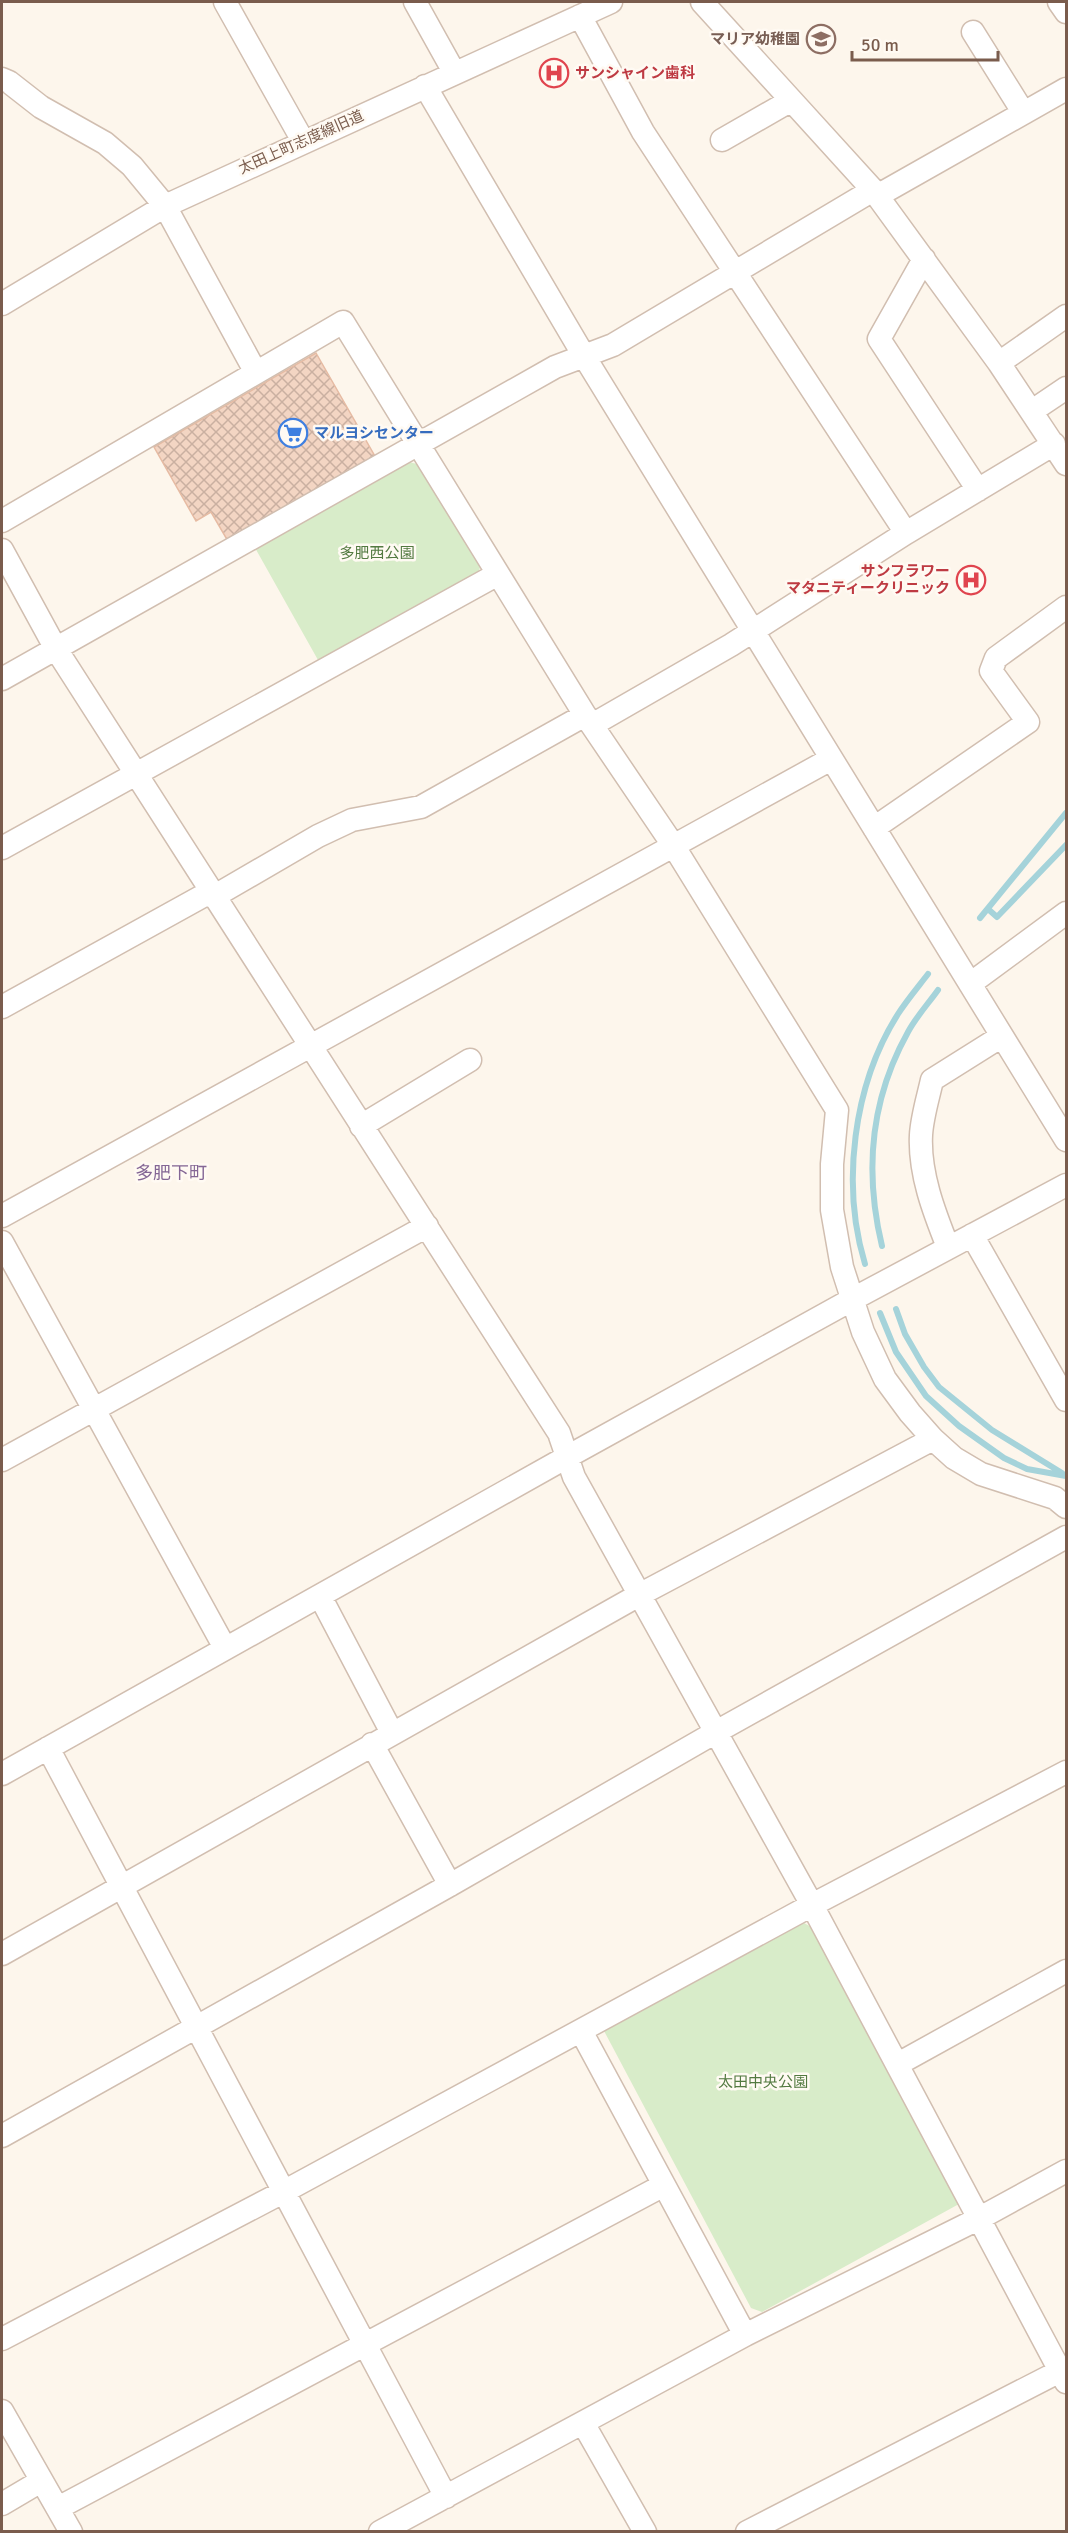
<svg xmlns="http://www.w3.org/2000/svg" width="1068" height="2533" font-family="Signika,'Noto Sans JP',sans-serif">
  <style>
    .park { fill: #d8ecc9 }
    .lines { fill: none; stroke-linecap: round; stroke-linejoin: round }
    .stream { stroke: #a5d3da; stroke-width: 6 }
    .building { fill: url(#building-cross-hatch); stroke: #e6bba3; stroke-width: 1.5 }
    .minor-casing { stroke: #d1beb0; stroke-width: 25 }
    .minor { stroke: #fff; stroke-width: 22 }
    .labels { text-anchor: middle; stroke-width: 5; stroke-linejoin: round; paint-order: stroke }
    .education-label { font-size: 15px; font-weight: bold; fill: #785e54; stroke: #fffaf3; text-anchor: end }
    .health-label { font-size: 15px; font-weight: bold; fill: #be3a42; stroke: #fffaf3; text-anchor: start }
    .street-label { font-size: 15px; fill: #7a5c4d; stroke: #fffaf3 }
    .shop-label { font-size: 15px; font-weight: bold; fill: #366cbe; stroke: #fffaf3; text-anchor: start }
    .park-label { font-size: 15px; fill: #537a41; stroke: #fffaf3 }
    .quarter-label { font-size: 18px; fill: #846695; stroke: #fffaf3 }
  </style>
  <defs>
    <pattern id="building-cross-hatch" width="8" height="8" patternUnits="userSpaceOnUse" patternTransform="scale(1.5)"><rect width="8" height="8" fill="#f3d5c3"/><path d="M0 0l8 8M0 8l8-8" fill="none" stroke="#cab0a1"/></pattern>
  </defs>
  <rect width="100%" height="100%" fill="#fdf6ec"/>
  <path class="park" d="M405 461 417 464 481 565 478 573 318 660 254 546Z
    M804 1923 815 1929 959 2204 762 2312 751 2308 603 2029Z"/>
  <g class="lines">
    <path class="stream" d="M988 909 997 917 1066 845
      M980 918 1066 813
      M882 1246C864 1171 870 1100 908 1032 916 1017 928 1004 938 990
      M865 1264C841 1185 853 1085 898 1014 907 1000 918 987 928 974
      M896 1309 905 1334 924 1367 939 1387 992 1430 1062 1473
      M880 1313 896 1352 926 1396 959 1426 1004 1458 1027 1469 1066 1476"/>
  </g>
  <path class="building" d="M316 353 376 458 229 543 211 512 196 521 154 447Z"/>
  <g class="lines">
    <g class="minor-casing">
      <path id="minor" d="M225 2 303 141
        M415 2 454 72
        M702 2 873 190 999 363 1066 464
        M1059 2 1066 12
        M580 16 643 132 906 533
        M973 32 1023 112
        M2 79 9 82 41 107 105 143 132 166 165 206 255 371
        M425 86 584 356 1066 1140
        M722 140 790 101
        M877 196 1066 89
        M924 259 879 339 978 490
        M2 304 165 206 611 2
        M999 363 1066 316
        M1032 411 1066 388
        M2 521 343 322 585 715 673 845 837 1110 832 1164V1210L842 1267 863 1332 885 1379 910 1413 933 1439 954 1458 981 1474 1055 1498 1066 1507
        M2 550 56 649 559 1433 574 1477 812 1905 1066 2382
        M2 679 555 367 613 345 873 190
        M592 725 731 645 906 533 1054 444
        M874 828 1028 722 991 671 996 658 1066 607
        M2 848 498 574
        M213 897 318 836 352 820 421 807 585 715
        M970 984 1066 913
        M2 1007 210 892
        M361 1126 470 1060
        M2 1216 831 759
        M972 1235 1066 1400
        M2 1242 225 1648
        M948 1247C934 1212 919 1173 921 1135 922 1117 928 1098 932 1080L1002 1036
        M2 1460 427 1226
        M320 1596 392 1733
        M372 1744 450 1885
        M48 1748 446 2497
        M2 1774 567 1457 853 1299 1066 1185
        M2 1954 639 1595 933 1439
        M581 2031 745 2335
        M898 2064 1066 1971
        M2 2136 450 1885 716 1732 1066 1537
        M2 2339 285 2191 812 1905 1066 1772
        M2 2411 71 2532
        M583 2423 645 2532
        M2 2504 41 2481
        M58 2508 664 2185
        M380 2532 745 2335 980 2218 1066 2171
        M747 2532 1066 2368"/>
    </g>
    <use href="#minor" class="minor"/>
  </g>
  <defs>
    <g id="school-ring" transform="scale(1.5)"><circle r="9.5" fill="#fffaf3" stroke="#8d6e63" stroke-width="1.5"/><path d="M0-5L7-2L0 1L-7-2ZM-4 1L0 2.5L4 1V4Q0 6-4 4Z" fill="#8d6e63"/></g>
    <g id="hospital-ring" transform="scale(1.5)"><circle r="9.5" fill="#fffaf3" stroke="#e0444e" stroke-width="1.5"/><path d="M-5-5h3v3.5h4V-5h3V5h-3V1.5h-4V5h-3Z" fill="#e0444e"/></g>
    <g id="supermarket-ring" transform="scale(1.5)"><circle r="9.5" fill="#fffaf3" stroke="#3f7fe0" stroke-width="1.5"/><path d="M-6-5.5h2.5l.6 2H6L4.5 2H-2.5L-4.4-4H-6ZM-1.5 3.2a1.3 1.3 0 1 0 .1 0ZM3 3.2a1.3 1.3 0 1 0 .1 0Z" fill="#3f7fe0"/></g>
  </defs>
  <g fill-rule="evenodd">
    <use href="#school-ring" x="821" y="39"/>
    <use href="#hospital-ring" x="554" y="73"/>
    <use href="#supermarket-ring" x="293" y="433"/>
    <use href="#hospital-ring" x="971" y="580"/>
  </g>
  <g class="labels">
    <g class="education-label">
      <text x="800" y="44">マリア幼稚園</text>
    </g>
    <g class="health-label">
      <text x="575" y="78">サンシャイン歯科</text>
      <text x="950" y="576" text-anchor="end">サンフラワー<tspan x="950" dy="17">マタニティークリニック</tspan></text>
    </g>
    <g class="street-label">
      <text transform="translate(301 142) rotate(-24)" y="5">太田上町志度線旧道</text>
    </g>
    <g class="shop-label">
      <text x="314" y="438">マルヨシセンター</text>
    </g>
    <g class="park-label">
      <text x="377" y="558">多肥西公園</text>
      <text x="763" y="2087">太田中央公園</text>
    </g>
    <g class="quarter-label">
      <text x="171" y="1179">多肥下町</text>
    </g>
  </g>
  <rect width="1068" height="2533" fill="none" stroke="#7a5c4d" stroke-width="6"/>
  <path d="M852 51v9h146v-9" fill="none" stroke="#7a5c4d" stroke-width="3"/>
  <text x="861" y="51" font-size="18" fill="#7a5c4d" stroke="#fffaf3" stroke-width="4.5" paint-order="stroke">50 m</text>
</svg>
